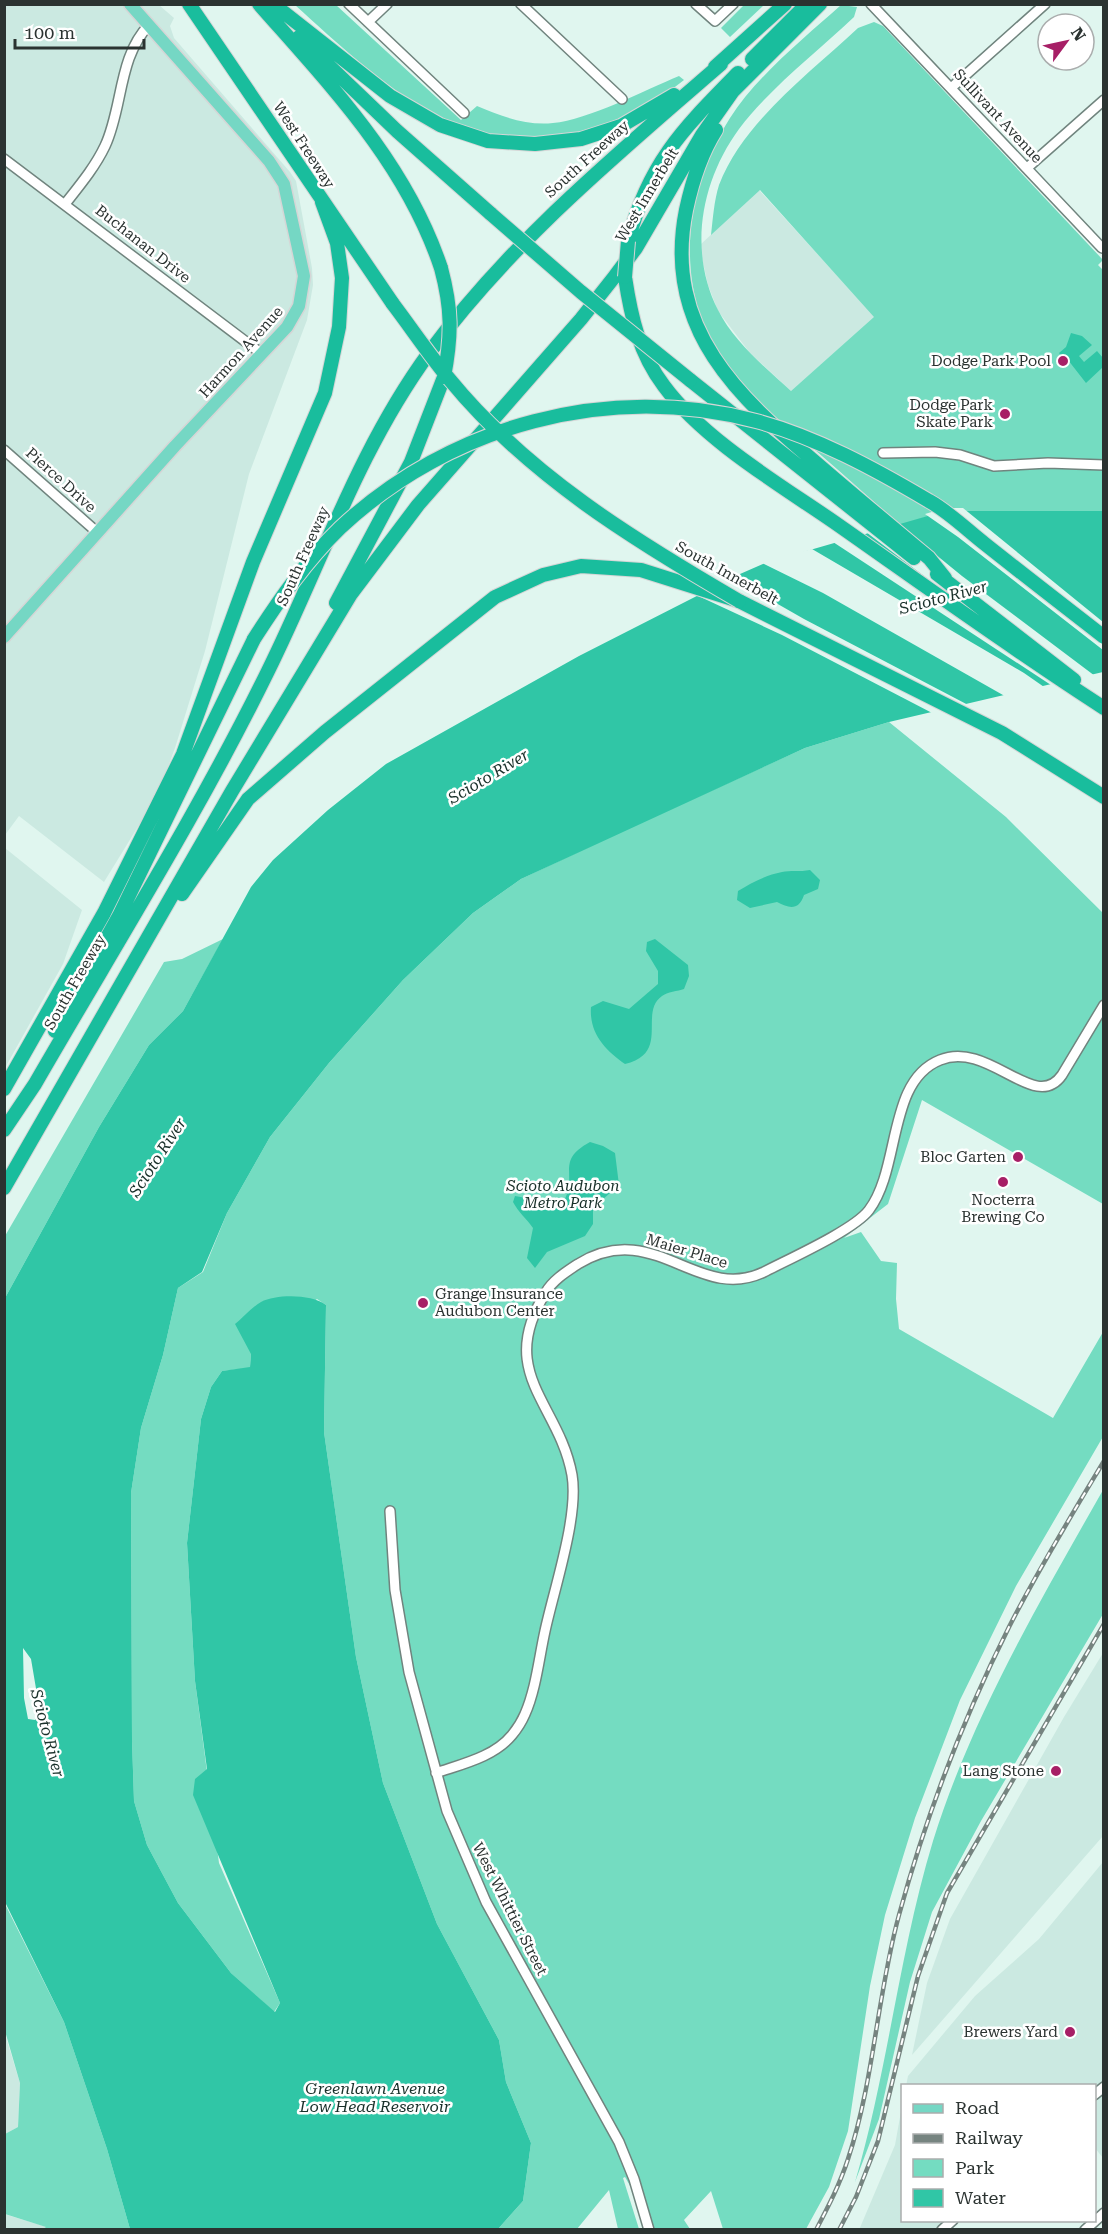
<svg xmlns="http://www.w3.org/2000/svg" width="1108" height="2234" font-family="'Roboto Serif',serif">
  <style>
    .built { fill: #cbe9e1 }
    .green { fill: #74dcc1 }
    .water { fill: #30c6a6; fill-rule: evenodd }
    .pier { fill: #e0f6ef }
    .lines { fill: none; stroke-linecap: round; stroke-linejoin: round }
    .minor-casing { stroke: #70847e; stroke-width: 12 }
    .major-casing { stroke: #d5d6d6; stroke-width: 15 }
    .highway-casing { stroke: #d5d6d6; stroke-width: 16 }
    .minor { stroke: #fff; stroke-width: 9 }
    .major { stroke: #75d7c4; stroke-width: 12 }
    .highway { stroke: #19bd9d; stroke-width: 14 }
    .rail-casing { stroke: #768480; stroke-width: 4.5 }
    .rail { stroke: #fff; stroke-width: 2; stroke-dasharray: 7; stroke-linecap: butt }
    .highway-bridge-casing { stroke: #d5d6d6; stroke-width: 16; stroke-linecap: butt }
    .highway-bridge { stroke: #19bd9d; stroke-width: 14 }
    .poi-dot { fill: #a71f66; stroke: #fff; stroke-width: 2 }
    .labels { text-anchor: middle; stroke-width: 5; stroke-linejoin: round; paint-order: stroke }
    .street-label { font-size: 15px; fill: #2b3331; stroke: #fff }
    .poi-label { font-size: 15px; fill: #2b3331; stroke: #fff; text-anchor: end }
    .park-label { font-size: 15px; font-style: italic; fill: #172f28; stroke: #fff }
    .water-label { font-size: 16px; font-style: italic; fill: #19302a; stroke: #fff }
  </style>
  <rect width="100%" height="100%" fill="#e0f6ef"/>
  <path class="built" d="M5 5H159L174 18 170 26 174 38 290 172 296 181 312 268 313 285 307 320 249 474 205 651 175 748 158 794 104 882 19 816 5 835Z
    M759 190 875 317 791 391 750 353 718 311 708 285 701 254 700 245Z
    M5 848 82 910 63 964 5 1068Z
    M1103 1653V1836L912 2055 927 1983 950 1919 1064 1717Z
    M1103 1862V2158L1095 2148 1094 2086H906L908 2076 975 1996 1039 1939Z
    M4 2031 20 2083 18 2127 5 2134Z
    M902 2106V2220L951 2221 940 2229 859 2230 895 2145Z
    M4 2214 47 2227 43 2229H5Z"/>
  <path class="green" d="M295 5H336L461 120 477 106C500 116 527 126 553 123 588 120 645 90 679 76L684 80C615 135 515 160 434 115 382 85 338 44 295 5Z
    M744 5H764L730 37 721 28Z
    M841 5 857 7 854 17C817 52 770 88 739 129 701 181 688 251 718 310 734 342 765 367 791 391L874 317 760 190 711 235C713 218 714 201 719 185 743 122 810 73 858 28L874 22 883 26 1103 260 1098 265 1104 271 1103 511H946L900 525C866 495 832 464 797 435 773 415 747 396 728 370 673 294 681 195 730 118 756 77 804 38 841 5Z
    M889 722 1006 817 1103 913V1204L922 1100 888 1204 844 1238 861 1232 881 1261 897 1263 896 1299 899 1329 1053 1418 1103 1332 1104 1435 1016 1586 960 1700 915 1818 885 1915 870 1986 848 2131 829 2187 806 2229H723L711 2191 684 2220 690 2229H655L625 2177 623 2178 639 2229H618L609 2190 577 2229H498L523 2201 531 2143 506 2082 499 2040 437 1924 383 1783 356 1657 324 1432 326 1305 317 1299 251 1354 250 1368 222 1371 211 1387 201 1419 187 1543 195 1681 219 1863 280 2003 274 2012 231 1973 178 1903 147 1845 134 1801 132 1741 131 1493 141 1428 163 1355 178 1288 203 1272 227 1213 270 1137 329 1063 403 980 473 913 521 879 629 828 805 748Z
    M223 939 183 1011 149 1045 99 1127 5 1298V1236L164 962 182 959Z
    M1103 1490V1614L981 1821 932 1912 910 1982 879 2119 855 2182C888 2070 899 1953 933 1841 972 1716 1039 1603 1103 1490Z
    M4 1902 64 2022 107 2149 130 2229H43L46 2227 5 2214V2134L18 2127 20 2083 5 2031Z"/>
  <path class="water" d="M1071 333 1082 336 1092 345 1079 356 1084 362 1097 351 1103 358V367L1086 383 1068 360 1066 362 1059 353 1066 347Z
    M945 511H1103V672L889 722 805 748 521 879 473 913 403 980 329 1063 270 1137 227 1213 202 1272 178 1288 163 1355 141 1428 131 1493 132 1741 134 1801 147 1845 178 1903 231 1973 275 2012 280 2003 193 1795 195 1779 207 1769 195 1681 187 1543 201 1419 211 1387 222 1371 250 1367 251 1354 235 1324C243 1318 252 1307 261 1302 277 1294 311 1294 326 1305L324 1432 356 1657 383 1783 437 1924 499 2040 506 2082 531 2143 523 2201 498 2229H130L107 2149 64 2022 5 1902V1298L99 1127 149 1045 183 1011 251 887 273 860 328 810 386 764 579 656 740 574 765 563ZM23 1648 31 1659 40 1712 35 1720 28 1719 24 1698Z
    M810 870 820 880 818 889 804 895C799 910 790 909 777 902L750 908 737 900 738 891C751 883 766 875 782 872 790 870 800 872 810 870Z
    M655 939 688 965 689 976 684 989C678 991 667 992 662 996 638 1013 671 1053 625 1064 605 1050 589 1033 591 1007L603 1001 629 1009 658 984V971L646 951 647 942Z
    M590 1142 603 1146 615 1153 619 1185 593 1208V1224L585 1236 547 1252 535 1268 527 1258 533 1228C527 1219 518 1212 513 1202L515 1196 554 1203 564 1201C578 1174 555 1161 590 1142Z"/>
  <path class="pier" d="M945 508H963L1103 622V650L958 537 925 514Z
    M897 523 962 576 1095 676 1054 687 833 542 861 534 941 589 866 532Z
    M812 549 1024 673 1047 689 1010 699 823 593 760 562Z
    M729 576 804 619 972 707 936 715 782 635 694 594Z"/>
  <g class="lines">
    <g class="minor-casing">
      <path id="minor" d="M349 4 464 113
        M521 4 622 99
        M696 4 715 21 733 4
        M871 4 1102 248 1104 246
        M368 22 387 4
        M951 88 1045 4
        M4 159 262 354
        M1027 168 1104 100
        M65 204C80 185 95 167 105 146 123 108 118 57 149 25
        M4 450 98 533
        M883 453 935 452 960 455 994 466 1048 463 1104 465
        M390 1511 395 1590 409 1672 447 1811 486 1902 619 2142 634 2179 649 2230
        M436 1773C462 1764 494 1757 512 1735 517 1729 522 1721 525 1714 536 1689 539 1658 545 1631 554 1589 579 1516 572 1475 559 1403 495 1373 546 1292 553 1280 566 1272 578 1264 654 1217 698 1304 764 1272 789 1259 854 1230 869 1210 901 1168 887 1081 940 1060 989 1040 1035 1114 1062 1075L1104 1005
        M1094 2095 1104 2087
        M942 2230 953 2220
        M1085 2230 1104 2213"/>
    </g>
    <g class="major-casing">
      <path id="major" d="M4 637 175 446 287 327 299 306 304 276 284 184 269 161 130 4"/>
    </g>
    <g class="highway-casing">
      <path id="highway" d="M189 4 393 304
        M259 4C331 86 406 163 441 268
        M273 4 390 96 440 125 488 141 535 144 581 139 621 126 674 95
        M299 37 397 131 491 214
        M752 59 807 4
        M715 67 785 4
        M716 130C700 155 692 182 686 210 662 329 739 398 821 467 857 498 893 528 929 558L945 578
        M628 241C649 162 683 129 738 73
        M625 277C631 317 639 353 664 386 704 440 779 484 834 522 924 585 1012 649 1104 708
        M690 380 914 558
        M937 574 1074 680
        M336 603 411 462 444 377
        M182 894 248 799 325 732 495 597 543 575 581 566 641 570 739 601 1002 733 1104 797
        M55 1031 119 916 254 639
        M4 1089 104 913 183 754 253 562 325 393 339 327 342 278 337 243 322 202
        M4 1130 35 1084C114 947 199 812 268 671 321 564 358 450 429 353 511 242 617 154 721 64
        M4 1188 232 791 351 594 418 505 581 319 615 276 636 248 702 135 733 91 820 4"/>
    </g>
    <use href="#minor" class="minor"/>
    <use href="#major" class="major"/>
    <use href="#highway" class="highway"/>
    <g class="rail-casing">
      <path id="rail" d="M816 2230C828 2207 840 2184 848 2159 874 2081 877 1995 899 1915 926 1816 963 1719 1009 1627 1038 1570 1071 1516 1104 1461
        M839 2230 856 2197 878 2141 918 1976 947 1893 1104 1624"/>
    </g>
    <use href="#rail" class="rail"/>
    <g class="highway-bridge-casing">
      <path id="highway-bridge" d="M491 214 581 292 690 380
        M441 268C452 309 452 335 444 377
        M625 277 628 241
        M393 304C412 329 430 356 450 380 528 475 634 540 739 601
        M254 639C279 600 306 561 340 528 450 425 609 382 756 421 816 437 875 469 929 501 949 512 967 530 985 544 1024 575 1064 606 1104 637"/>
    </g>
    <use href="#highway-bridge" class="highway-bridge"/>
  </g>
  <g class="poi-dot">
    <circle cx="1063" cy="361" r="6"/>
    <circle cx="1005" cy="414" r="6"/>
    <circle cx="1018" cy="1157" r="6"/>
    <circle cx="1003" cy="1182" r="6"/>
    <circle cx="423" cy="1303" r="6"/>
    <circle cx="1056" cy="1771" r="6"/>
    <circle cx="1070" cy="2032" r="6"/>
  </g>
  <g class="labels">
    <g class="street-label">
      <text transform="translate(998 116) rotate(47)" y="5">Sullivant Avenue</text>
      <text transform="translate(304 145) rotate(57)" y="5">West Freeway</text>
      <text transform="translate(587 159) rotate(-42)" y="5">South Freeway</text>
      <text transform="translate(647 195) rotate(-59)" y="5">West Innerbelt</text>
      <text transform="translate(143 244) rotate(38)" y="5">Buchanan Drive</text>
      <text transform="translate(241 352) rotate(-48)" y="5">Harmon Avenue</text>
      <text transform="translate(61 480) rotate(42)" y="5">Pierce Drive</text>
      <text transform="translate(303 556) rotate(-66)" y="5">South Freeway</text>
      <text transform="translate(727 573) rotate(29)" y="5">South Innerbelt</text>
      <text transform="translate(75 982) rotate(-60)" y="5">South Freeway</text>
      <text transform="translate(687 1251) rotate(17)" y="5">Maier Place</text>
      <text transform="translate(510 1909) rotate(63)" y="5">West Whittier Street</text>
    </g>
    <g class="poi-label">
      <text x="1051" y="366">Dodge Park Pool</text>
      <text x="993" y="410">Dodge Park<tspan x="993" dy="17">Skate Park</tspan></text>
      <text x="1006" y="1162">Bloc Garten</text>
      <text x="1003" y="1205" text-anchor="middle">Nocterra<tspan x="1003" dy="17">Brewing Co</tspan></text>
      <text x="435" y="1299" text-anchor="start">Grange Insurance<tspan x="435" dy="17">Audubon Center</tspan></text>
      <text x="1044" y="1776">Lang Stone</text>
      <text x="1058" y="2037">Brewers Yard</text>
    </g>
    <g class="park-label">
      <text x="563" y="1191">Scioto Audubon<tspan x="563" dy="17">Metro Park</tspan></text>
    </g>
    <g class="water-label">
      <text transform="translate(943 597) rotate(-15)" y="6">Scioto River</text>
      <text transform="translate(488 776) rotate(-31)" y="6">Scioto River</text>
      <text transform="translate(157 1157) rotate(-57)" y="6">Scioto River</text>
      <text transform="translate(48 1733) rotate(75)" y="6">Scioto River</text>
      <text x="375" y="2094">Greenlawn Avenue<tspan x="375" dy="18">Low Head Reservoir</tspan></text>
    </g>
  </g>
  <rect width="1108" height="2234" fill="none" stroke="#2b3331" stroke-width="12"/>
  <rect x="901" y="2084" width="195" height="138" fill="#ffffff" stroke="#aaadad" stroke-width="1.5"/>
  <rect x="913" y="2104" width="30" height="9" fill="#75d7c4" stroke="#aaadad" stroke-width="1.5"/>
  <text x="955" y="2114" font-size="18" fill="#2b3331">Road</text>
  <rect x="913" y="2134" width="30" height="9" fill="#768480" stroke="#aaadad" stroke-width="1.5"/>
  <text x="955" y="2144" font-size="18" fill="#2b3331">Railway</text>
  <rect x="913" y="2159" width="30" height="18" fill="#74dcc1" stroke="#aaadad" stroke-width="1.5"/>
  <text x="955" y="2174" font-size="18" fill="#2b3331">Park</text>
  <rect x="913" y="2189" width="30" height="18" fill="#30c6a6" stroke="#aaadad" stroke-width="1.5"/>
  <text x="955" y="2204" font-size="18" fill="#2b3331">Water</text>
  <g transform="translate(1066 42) rotate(57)"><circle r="28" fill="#ffffff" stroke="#aaadad" stroke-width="1.5"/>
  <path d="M0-4.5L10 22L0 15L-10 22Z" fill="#a71f66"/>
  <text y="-9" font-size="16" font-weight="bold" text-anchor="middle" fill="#2b3331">N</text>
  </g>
  <path d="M15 39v9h129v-9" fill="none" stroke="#2b3331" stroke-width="3"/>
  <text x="24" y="39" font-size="18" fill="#2b3331" stroke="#ffffff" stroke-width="4.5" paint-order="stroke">100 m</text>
</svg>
